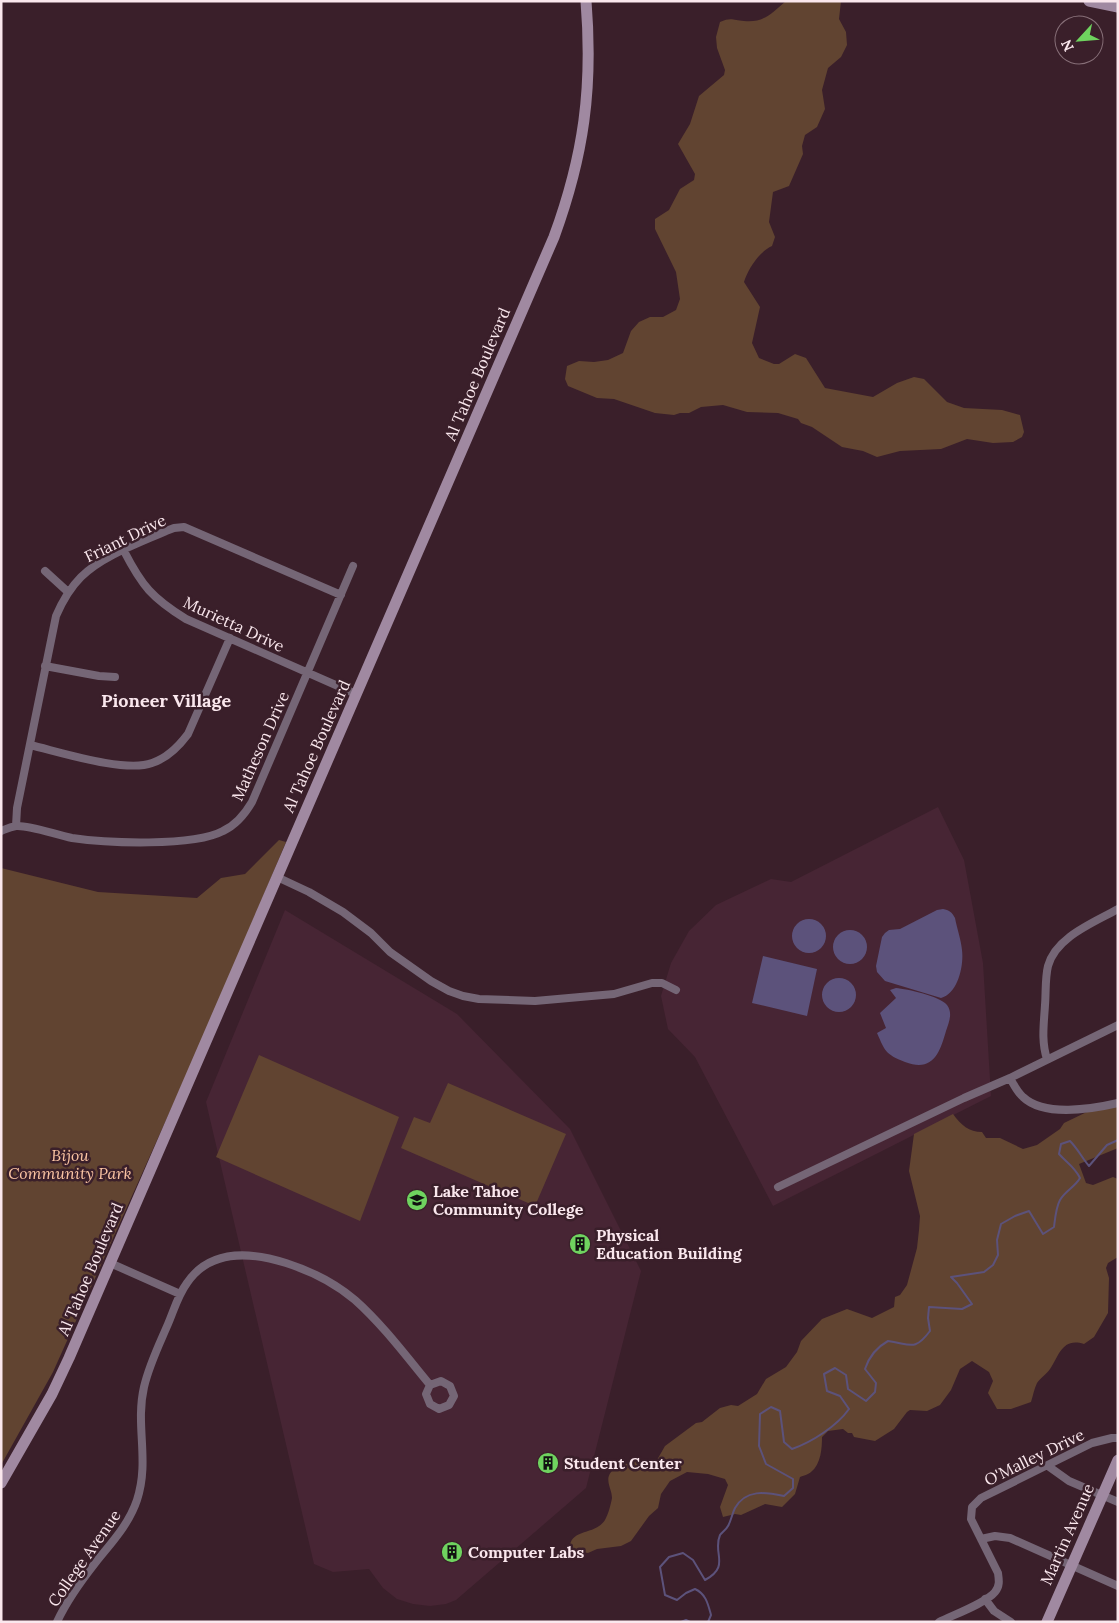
<svg xmlns="http://www.w3.org/2000/svg" width="1119" height="1623" font-family="Lora,serif">
  <style>
    .built { fill: #472534 }
    .green { fill: #614431 }
    .water { fill: #5c527b }
    .lines { fill: none; stroke-linecap: round; stroke-linejoin: round }
    .stream { stroke: #5c527b; stroke-width: 2 }
    .street { stroke: #756676; stroke-width: 8 }
    .secondary { stroke: #a089a1; stroke-width: 11 }
    .labels { text-anchor: middle; stroke-width: 5; stroke-linejoin: round; paint-order: stroke }
    .street-label { font-size: 16px; fill: #fae7ed; stroke: #3a1f2a }
    .park-label { font-size: 16px; font-style: italic; fill: #fbc4a3; stroke: #3a1f2a }
    .poi-label { font-size: 16px; font-weight: bold; fill: #fae7ed; stroke: #3a1f2a; text-anchor: start }
    .neighbourhood-label { font-size: 18px; font-weight: bold; fill: #fae7ed; stroke: #3a1f2a }
  </style>
  <rect width="100%" height="100%" fill="#3a1f2a"/>
  <path class="built" d="M938 807 964 860 983 963 991 1096 773 1206 695 1057 668 1029 661 996 671 963 689 931 716 905 771 879 791 882Z
    M285 910 457 1014 570 1129 641 1271 586 1488 456 1600 446 1604 430 1606 413 1604 397 1599 383 1588 369 1569 333 1572 314 1564 206 1102Z"/>
  <path class="green" d="M786 1H841L839 19 846 32 847 45 841 57 828 68 822 90 825 109 817 127 805 135 802 146 803 154 789 186 773 192 769 222 775 237 772 246C759 252 748 269 744 282L760 307 752 343 759 358 774 364H779L795 354 806 358 825 388 873 397 897 383 914 377 924 379 947 402 964 408 1002 410 1020 415 1024 432 1022 437 1013 442 993 443 967 439 941 449 900 451 877 457 863 451 842 447 812 427 801 423 798 419 778 413 747 412 723 405 701 407 689 413H680L674 415 655 413 614 399 597 398 568 386 565 379 567 366 579 361 594 362 608 360 623 353 631 331 639 322 650 317H663L676 310 680 299 676 272 655 229V219L669 210 680 189 694 180 695 174 678 144 690 124 699 96 724 75 725 70 717 48 716 37 720 22C731 17 733 20 744 21 764 23 772 13 786 1Z
    M279 840 286 842 210 1022 53 1372 1 1465V868L98 892 197 898 221 878 245 874Z
    M259 1055 399 1117 360 1221 216 1157Z
    M448 1083 566 1134 535 1206 401 1148 414 1117 430 1123Z
    M1118 1105V1148L1079 1164 1086 1183 1093 1185 1113 1177 1118 1179V1257L1108 1263 1106 1268 1109 1278 1108 1313 1094 1337 1084 1344C1062 1337 1059 1356 1050 1369 1047 1374 1040 1378 1037 1383 1034 1389 1033 1396 1031 1402L1011 1409H997L988 1393 993 1381 989 1372 972 1361 960 1369 951 1390 940 1405 927 1411 910 1410 907 1412 894 1429 875 1441 854 1437 852 1433H848L843 1429 828 1431 822 1437C822 1448 821 1464 811 1472 809 1474 803 1476 800 1477L795 1494 782 1507 765 1504 741 1515 735 1514 723 1517 720 1507 728 1485 725 1479 708 1474 687 1472 670 1481 661 1494 658 1508 649 1516 631 1541 621 1546 597 1549 588 1553 570 1550C568 1528 595 1536 605 1520 608 1515 611 1504 612 1498 612 1487 601 1477 617 1467 622 1464 629 1464 635 1461L640 1465 647 1467 657 1460 665 1446 696 1423 702 1422 720 1408 731 1405 738 1406 757 1394 766 1379 786 1367 797 1352 801 1341 822 1319 847 1309 872 1318 894 1307 895 1297 900 1295 907 1285 917 1248 919 1230 920 1216 909 1171 914 1134 953 1114C961 1125 969 1132 982 1132L986 1138H1000L1023 1149 1037 1145 1060 1129 1064 1123 1093 1109Z"/>
  <path class="water" d="M943 909C949 910 952 912 955 918 957 929 961 939 962 950 964 965 958 994 941 998L885 981 877 972 876 966 882 937 885 933 889 930 900 929 937 910Z
    M792 936a17 17 0 1 1 34 0a17 17 0 1 1-34 0Z
    M833 947a17 17 0 1 1 34 0a17 17 0 1 1-34 0Z
    M763 956 817 969 807 1016 752 1003Z
    M822 995a17 17 0 1 1 34 0a17 17 0 1 1-34 0Z
    M896 988C907 989 940 996 947 1005 953 1013 949 1022 946 1031 940 1052 933 1073 905 1062 885 1054 885 1051 877 1033L886 1028 880 1013 896 998 890 990Z"/>
  <g class="lines">
    <path class="stream" d="M681 1622 686 1620 690 1622
      M708 1622 711 1615C708 1604 706 1594 695 1589L686 1593 677 1600 665 1595 660 1567 669 1557 683 1553 693 1560 705 1580C731 1566 712 1553 720 1535 722 1532 726 1530 728 1526 731 1521 732 1514 735 1508 746 1489 765 1492 784 1496L793 1488V1479L766 1464 759 1446 760 1414 771 1407 780 1411 784 1442 792 1449C812 1442 837 1426 849 1409L840 1396 827 1391 824 1374 835 1368 846 1375 848 1389 866 1401 875 1392 876 1383 865 1369C869 1357 877 1347 888 1341 911 1344 914 1352 930 1331L928 1318 929 1307 962 1309 972 1304 957 1283 951 1277 984 1272 993 1265 998 1255 997 1240 1001 1224 1015 1216 1029 1211 1043 1234 1054 1227C1055 1219 1056 1207 1060 1200 1065 1191 1075 1187 1080 1178 1074 1166 1067 1163 1059 1154L1061 1144 1070 1141C1078 1149 1082 1158 1089 1166L1107 1145 1118 1140"/>
    <path class="street" d="M124 551C142 586 152 598 186 619L356 694
      M45 571 68 592
      M45 666 99 676 115 677
      M30 745C60 752 125 773 152 763 168 758 179 746 188 734L230 638
      M16 826 17 808 56 616C62 602 70 588 81 577 102 556 139 543 166 531L174 528 184 527 341 595
      M1 831C6 829 10 827 16 826 30 825 56 835 72 838 106 843 193 847 223 831 236 825 245 814 252 802L353 566
      M277 877 309 892 343 912 371 933 390 952 431 981 449 991 463 996 479 999 535 1001 614 994 652 983H662L676 990
      M1047 1059C1041 1041 1044 1023 1045 1005 1046 993 1045 978 1048 966 1056 937 1093 923 1118 909
      M1010 1078C1014 1085 1017 1092 1023 1097 1044 1117 1092 1109 1118 1103
      M778 1187 964 1098 1010 1078 1118 1025
      M110 1263 180 1294
      M1048 1466 1069 1481 1118 1502
      M981 1539 995 1536 1010 1538 1118 1586
      M985 1599 994 1611 1011 1622
      M57 1622C67 1600 81 1581 96 1562 112 1542 129 1524 137 1500 150 1460 135 1426 144 1387 149 1365 159 1345 168 1324 174 1310 178 1295 187 1283 210 1249 251 1252 286 1263 311 1271 335 1283 355 1300 383 1325 406 1356 430 1385L426 1394 430 1404 439 1409 449 1405 454 1396 450 1386 441 1381 430 1385
      M939 1622C953 1615 986 1603 995 1592 1000 1586 999 1580 998 1573L971 1519 972 1507 981 1498 1092 1443 1112 1438H1118"/>
    <path class="secondary" d="M1089 1 1118 7
      M1 1483 52 1394 69 1358 554 237C584 155 593 88 586 1
      M1047 1622 1118 1460"/>
  </g>
  <defs>
    <g id="university-disc" transform="scale(1.125)"><circle r="9.5" fill="#6fd35f" stroke="#3a1f2a"/><path d="M0-5L7-2L0 1L-7-2ZM-4 1L0 2.5L4 1V4Q0 6-4 4Z" fill="#111"/></g>
    <g id="building-disc" transform="scale(1.125)"><circle r="9.5" fill="#6fd35f" stroke="#3a1f2a"/><path d="M-4-6H4V6H1V3H-1V6H-4ZM-2.5-4.3h1.7v1.8h-1.7ZM.8-4.3h1.7v1.8H.8ZM-2.5-1h1.7V.8h-1.7ZM.8-1h1.7V.8H.8Z" fill="#111"/></g>
  </defs>
  <g fill-rule="evenodd">
    <use href="#university-disc" x="417" y="1200"/>
    <use href="#building-disc" x="580" y="1244"/>
    <use href="#building-disc" x="548" y="1463"/>
    <use href="#building-disc" x="452" y="1552"/>
  </g>
  <g class="labels">
    <g class="street-label">
      <text transform="translate(477 374) rotate(-67)" y="6">Al Tahoe Boulevard</text>
      <text transform="translate(125 538) rotate(-26)" y="6">Friant Drive</text>
      <text transform="translate(234 624) rotate(25)" y="6">Murietta Drive</text>
      <text transform="translate(260 746) rotate(-66)" y="6">Matheson Drive</text>
      <text transform="translate(316 746) rotate(-66)" y="6">Al Tahoe Boulevard</text>
      <text transform="translate(90 1269) rotate(-67)" y="6">Al Tahoe Boulevard</text>
      <text transform="translate(1034 1457) rotate(-26)" y="6">O'Malley Drive</text>
      <text transform="translate(1067 1534) rotate(-66)" y="6">Martin Avenue</text>
      <text transform="translate(84 1558) rotate(-55)" y="6">College Avenue</text>
    </g>
    <g class="park-label">
      <text x="70" y="1161">Bijou<tspan x="70" dy="18">Community Park</tspan></text>
    </g>
    <g class="poi-label">
      <text x="433" y="1197">Lake Tahoe<tspan x="433" dy="18">Community College</tspan></text>
      <text x="596" y="1241">Physical<tspan x="596" dy="18">Education Building</tspan></text>
      <text x="564" y="1469">Student Center</text>
      <text x="468" y="1558">Computer Labs</text>
    </g>
    <g class="neighbourhood-label">
      <text x="166" y="707">Pioneer Village</text>
    </g>
  </g>
  <rect width="1119" height="1623" fill="none" stroke="#fae7ed" stroke-width="5"/>
  <g transform="translate(1079 40) rotate(244)"><circle r="24" fill="#3a1f2a" stroke="#876f78"/>
  <path d="M0-4L9 19L0 12L-9 19Z" fill="#6fd35f"/>
  <text y="-8" font-size="14" font-weight="bold" text-anchor="middle" fill="#fae7ed">N</text>
  </g>
</svg>
